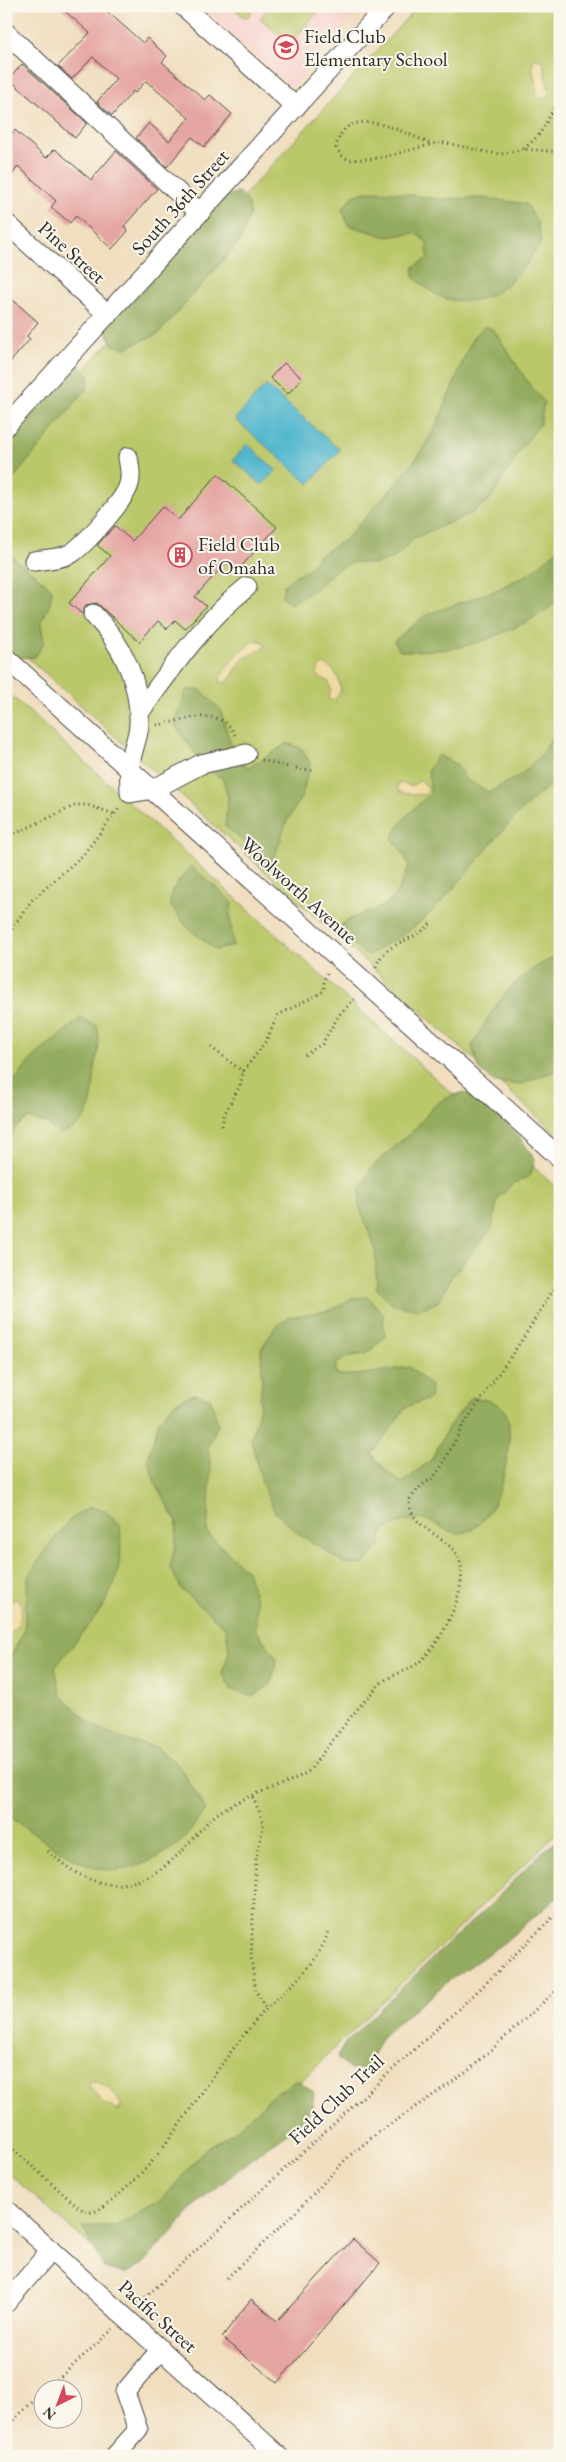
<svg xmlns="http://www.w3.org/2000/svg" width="566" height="2462" font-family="'EB Garamond',serif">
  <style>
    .built { fill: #f7d0cb }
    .green { fill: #bbc86a; stroke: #737a4a }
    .forest { fill: #94ac5e; stroke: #606c44 }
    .sand { fill: #eeda9e; stroke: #8c8264 }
    .water { fill: #4fb6cd; stroke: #3d707c }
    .building { fill: #e5a6a3 }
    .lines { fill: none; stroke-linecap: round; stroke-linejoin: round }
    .minor-casing { stroke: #494641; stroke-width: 21 }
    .path { stroke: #494641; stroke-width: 3; stroke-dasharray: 1 4; stroke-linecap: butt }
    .minor { stroke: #fff; stroke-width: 19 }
    .labels { text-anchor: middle; stroke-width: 4; stroke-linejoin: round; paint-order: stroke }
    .poi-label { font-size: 20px; fill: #2b2b2b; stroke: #fbf7ec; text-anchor: start }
    .street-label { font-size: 20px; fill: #2b2b2b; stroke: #fbf7ec }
  </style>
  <rect width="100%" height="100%" fill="#fbf7ec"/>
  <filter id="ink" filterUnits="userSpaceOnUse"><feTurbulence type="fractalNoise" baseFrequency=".02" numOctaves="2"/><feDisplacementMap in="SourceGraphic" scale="10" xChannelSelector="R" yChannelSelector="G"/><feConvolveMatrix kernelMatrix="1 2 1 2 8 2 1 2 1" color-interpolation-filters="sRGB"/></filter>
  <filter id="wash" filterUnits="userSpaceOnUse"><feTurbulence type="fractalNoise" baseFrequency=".0096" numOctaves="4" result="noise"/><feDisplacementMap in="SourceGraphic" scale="20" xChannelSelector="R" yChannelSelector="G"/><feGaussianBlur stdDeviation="1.12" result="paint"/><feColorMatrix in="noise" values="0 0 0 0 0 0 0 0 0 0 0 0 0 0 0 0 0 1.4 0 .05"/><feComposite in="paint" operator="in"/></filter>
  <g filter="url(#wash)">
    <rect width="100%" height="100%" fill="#f0debf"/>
    <path class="built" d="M199 6H364L291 88Z"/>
    <path class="green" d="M232 6H257L246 19Z
      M270 6H323L290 44 260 18Z
      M418 6H560V1137L6 638V455Z
      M6 691 560 1191V1830L313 2069 119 2271 6 2171Z"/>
    <path class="forest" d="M368 191 392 192 437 199 484 198 526 204 537 221 541 242C522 275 492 308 450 300 436 297 425 286 414 278V267L428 258 427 242 415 233 387 237 348 225 342 209 353 196Z
      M239 192 247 200 250 213 240 241 158 334 125 348 113 345 104 327 204 210 229 195Z
      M485 326 494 330 531 387 544 402 540 424 520 450 491 498 472 513 414 538 396 557 375 564 355 562 337 569 314 590 290 604 282 596 284 585 296 575 308 570 318 556 345 540 402 477 421 452 437 424 473 337Z
      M80 366 89 375 87 388 6 488V430L65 369Z
      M558 549H560V598C540 620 484 643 454 648 436 651 418 651 400 651L394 641 426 615 494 591 532 572Z
      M6 551C21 566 38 574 52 590L50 604 41 623 44 643 35 657 18 658 6 650Z
      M186 690H201L220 709 236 761 250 767 288 743 302 749 310 763 302 796 286 823 272 865 225 826 228 798 223 779 205 767 175 725Z
      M560 721V779C506 814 473 873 427 916 410 932 389 942 370 955L363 953 340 931 342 924C354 916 368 913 381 907 396 900 403 880 409 866L401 850 392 841C397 821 417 806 431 793L428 770 438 755 456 764 466 780 489 792 521 775 544 752Z
      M191 866 232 902 230 915 233 946 216 950 189 929 170 905 172 890Z
      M560 955V1069L521 1084 495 1083 479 1069 472 1046C496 1003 513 974 560 955Z
      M81 1018 97 1026C101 1043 98 1051 95 1068 92 1098 94 1123 61 1134L46 1123 28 1118 15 1128 6 1144V1090L35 1056Z
      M464 1092C494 1107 519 1131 535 1161L530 1176 511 1185 497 1200 492 1229 452 1276 438 1302 418 1310 394 1305 377 1289 375 1248 359 1205 360 1189 372 1167 417 1127 434 1106 444 1099Z
      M368 1297 383 1314 385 1337 366 1354 350 1356 336 1364V1375H358L409 1367 431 1386 430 1398 406 1407 372 1454 386 1471 402 1483 431 1460 449 1426 472 1397C492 1401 507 1402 509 1426 511 1456 498 1528 461 1533 450 1534 439 1525 429 1521 415 1515 394 1524 383 1531L380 1545 363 1565 344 1563 299 1534 275 1512 262 1483 251 1439 259 1410 262 1381 261 1349 275 1327 289 1317 332 1310 352 1298Z
      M194 1394 210 1398 218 1424 208 1447 211 1470 207 1533 247 1571 256 1600V1630L277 1659 271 1684 252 1697 231 1689 222 1673 229 1653 226 1628 182 1590 170 1567 175 1547 177 1522 155 1483 148 1459 159 1421 176 1402Z
      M89 1507 103 1509 120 1524C127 1596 93 1616 55 1668L61 1695 90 1723 119 1738 157 1747 179 1766 206 1810C197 1820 189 1835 179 1843 162 1857 130 1873 108 1870 73 1865 36 1834 6 1815V1665L24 1632 28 1578 46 1549 70 1520Z
      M560 1839V1895L502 1944 450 1980 383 2035 366 2068 350 2070 337 2057 345 2043 449 1942 485 1910 542 1852Z
      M297 2080 314 2092 312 2109 296 2127 264 2149 199 2202 143 2264 125 2274 104 2268 82 2226H115L162 2200 204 2151 235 2131 272 2096Z"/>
    <path class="sand" d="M535 58 543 61 549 92V95L544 99 537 95 532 63Z
      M254 640 262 641 265 645 264 648 243 659 227 683 221 682 220 677 234 657Z
      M323 664C336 668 338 677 341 690L334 701 328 699 331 689 329 682 317 676 318 668Z
      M421 780 429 789 425 795 401 793 397 788 399 783 412 786Z
      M16 1599 22 1604C22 1617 19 1629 6 1635L10 1602Z
      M93 2081C104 2082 116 2095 121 2104L120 2110H115C111 2106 108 2105 103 2103 98 2099 97 2093 90 2089L89 2083Z"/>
    <path class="water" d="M266 385 340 450 309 484 235 419Z
      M247 444 276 470 262 485 233 460Z"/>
    <g id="blocks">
      <path class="building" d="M59 6H101L143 43 147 38 167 56 162 62 205 100 210 95 232 114 204 147 192 137 167 167 136 138 149 123 169 141 189 118 146 81 135 93 133 91 112 116 97 102 116 79 93 57 72 79 58 66 90 33Z
        M22 64 87 123 75 138 9 79Z
        M15 130 46 158 55 149 91 180 116 151 157 189 124 226 128 231 112 249 76 216 70 223 51 207 56 201 18 166 6 185V140Z
        M6 294 38 322 27 336 30 339 6 367Z
        M284 363 302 378 288 394 270 378Z
        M218 474 277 527 238 570 228 560 195 597 206 606 185 629 175 620 167 629 158 621 139 642 97 603 86 605 82 614 69 603 110 556 97 545 115 526 132 541 163 506 178 520Z
        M353 2239 380 2263 277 2383 222 2337 251 2299 277 2321Z"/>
    </g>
  </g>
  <g filter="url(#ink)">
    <use href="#blocks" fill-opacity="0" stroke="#494641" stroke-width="1"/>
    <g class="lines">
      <g class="minor-casing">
        <path id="minor" d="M183 6 296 107
          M6 33 200 213
          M6 223 108 315
          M6 426 387 6
          M34 561C47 559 61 559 72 553 85 544 126 499 129 484 132 475 129 465 128 457
          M93 614C122 643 141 683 139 725 138 739 131 752 130 766 129 775 130 785 130 793L154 789 201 764 246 754
          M6 658 560 1158
          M139 713C171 669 204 621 247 587
          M6 2210 279 2456
          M6 2303 51 2250
          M115 2456 138 2430 125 2392 161 2349"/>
      </g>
      <path class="path" d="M429 143C403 132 344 100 336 148L343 157 350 160 380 158 441 142 492 153 502 154 524 149 560 152
        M524 149 540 134 560 97
        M157 725C182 722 223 702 236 738
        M262 760 283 766 315 771
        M6 838 76 805H87L114 814
        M6 937 31 901 83 855 120 807
        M376 967C385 940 415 943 432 922
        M211 1047 243 1072
        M305 1055 322 1044 339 1015 355 998
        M222 1126 224 1115 240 1085 243 1072 266 1041 278 1015 321 993 324 990V980L327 973
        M253 1797 264 1823 256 1858 251 1958 256 1991 266 2009
        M48 1851C94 1895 138 1896 183 1850 194 1838 204 1824 217 1814 241 1795 283 1788 309 1771 331 1742 354 1711 379 1685 390 1674 405 1673 418 1663 440 1646 466 1594 461 1565 455 1535 409 1532 409 1500L422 1485 433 1478 442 1466 462 1427 524 1337 560 1279
        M6 2143 78 2207C83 2210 86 2213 92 2212 107 2210 144 2171 154 2159 189 2114 219 2064 256 2020 282 1990 316 1971 328 1932
        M227 2278 299 2209 349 2156 379 2132 468 2071 560 1987
        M138 2304 480 1989 560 1910
        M46 2390 113 2329
        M6 2427 42 2393"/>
      <use href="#minor" class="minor"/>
    </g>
  </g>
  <defs>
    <g id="school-ring" transform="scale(1.25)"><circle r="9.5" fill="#fbf7ec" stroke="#d1495b" stroke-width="1.5"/><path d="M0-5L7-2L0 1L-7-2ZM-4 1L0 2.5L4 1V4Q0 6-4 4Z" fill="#d1495b"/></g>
    <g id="building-ring" transform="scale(1.25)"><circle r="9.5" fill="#fbf7ec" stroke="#d1495b" stroke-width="1.5"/><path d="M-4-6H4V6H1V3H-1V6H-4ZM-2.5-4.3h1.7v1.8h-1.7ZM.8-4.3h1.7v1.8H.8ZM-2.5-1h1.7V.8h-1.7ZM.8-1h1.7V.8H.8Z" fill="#d1495b"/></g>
  </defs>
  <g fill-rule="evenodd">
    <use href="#school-ring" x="286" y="47"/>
    <use href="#building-ring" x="180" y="555"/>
  </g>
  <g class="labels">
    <g class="poi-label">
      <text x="304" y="43">Field Club<tspan x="304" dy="23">Elementary School</tspan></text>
      <text x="198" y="551">Field Club<tspan x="198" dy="23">of Omaha</tspan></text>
    </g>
    <g class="street-label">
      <text transform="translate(180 202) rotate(-48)" y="7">South 36th Street</text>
      <text transform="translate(72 252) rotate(42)" y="7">Pine Street</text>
      <text transform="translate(299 890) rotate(42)" y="7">Woolworth Avenue</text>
      <text transform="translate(336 2099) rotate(-43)" y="7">Field Club Trail</text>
      <text transform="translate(158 2316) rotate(42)" y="7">Pacific Street</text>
    </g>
  </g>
  <rect width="566" height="2462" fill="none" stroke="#fbf7ec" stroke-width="25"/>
  <g transform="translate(58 2404) rotate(222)"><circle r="24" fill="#fbf7ec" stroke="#a8a59f"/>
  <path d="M0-4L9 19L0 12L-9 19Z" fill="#d1495b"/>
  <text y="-8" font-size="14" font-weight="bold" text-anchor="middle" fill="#2b2b2b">N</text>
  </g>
</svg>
